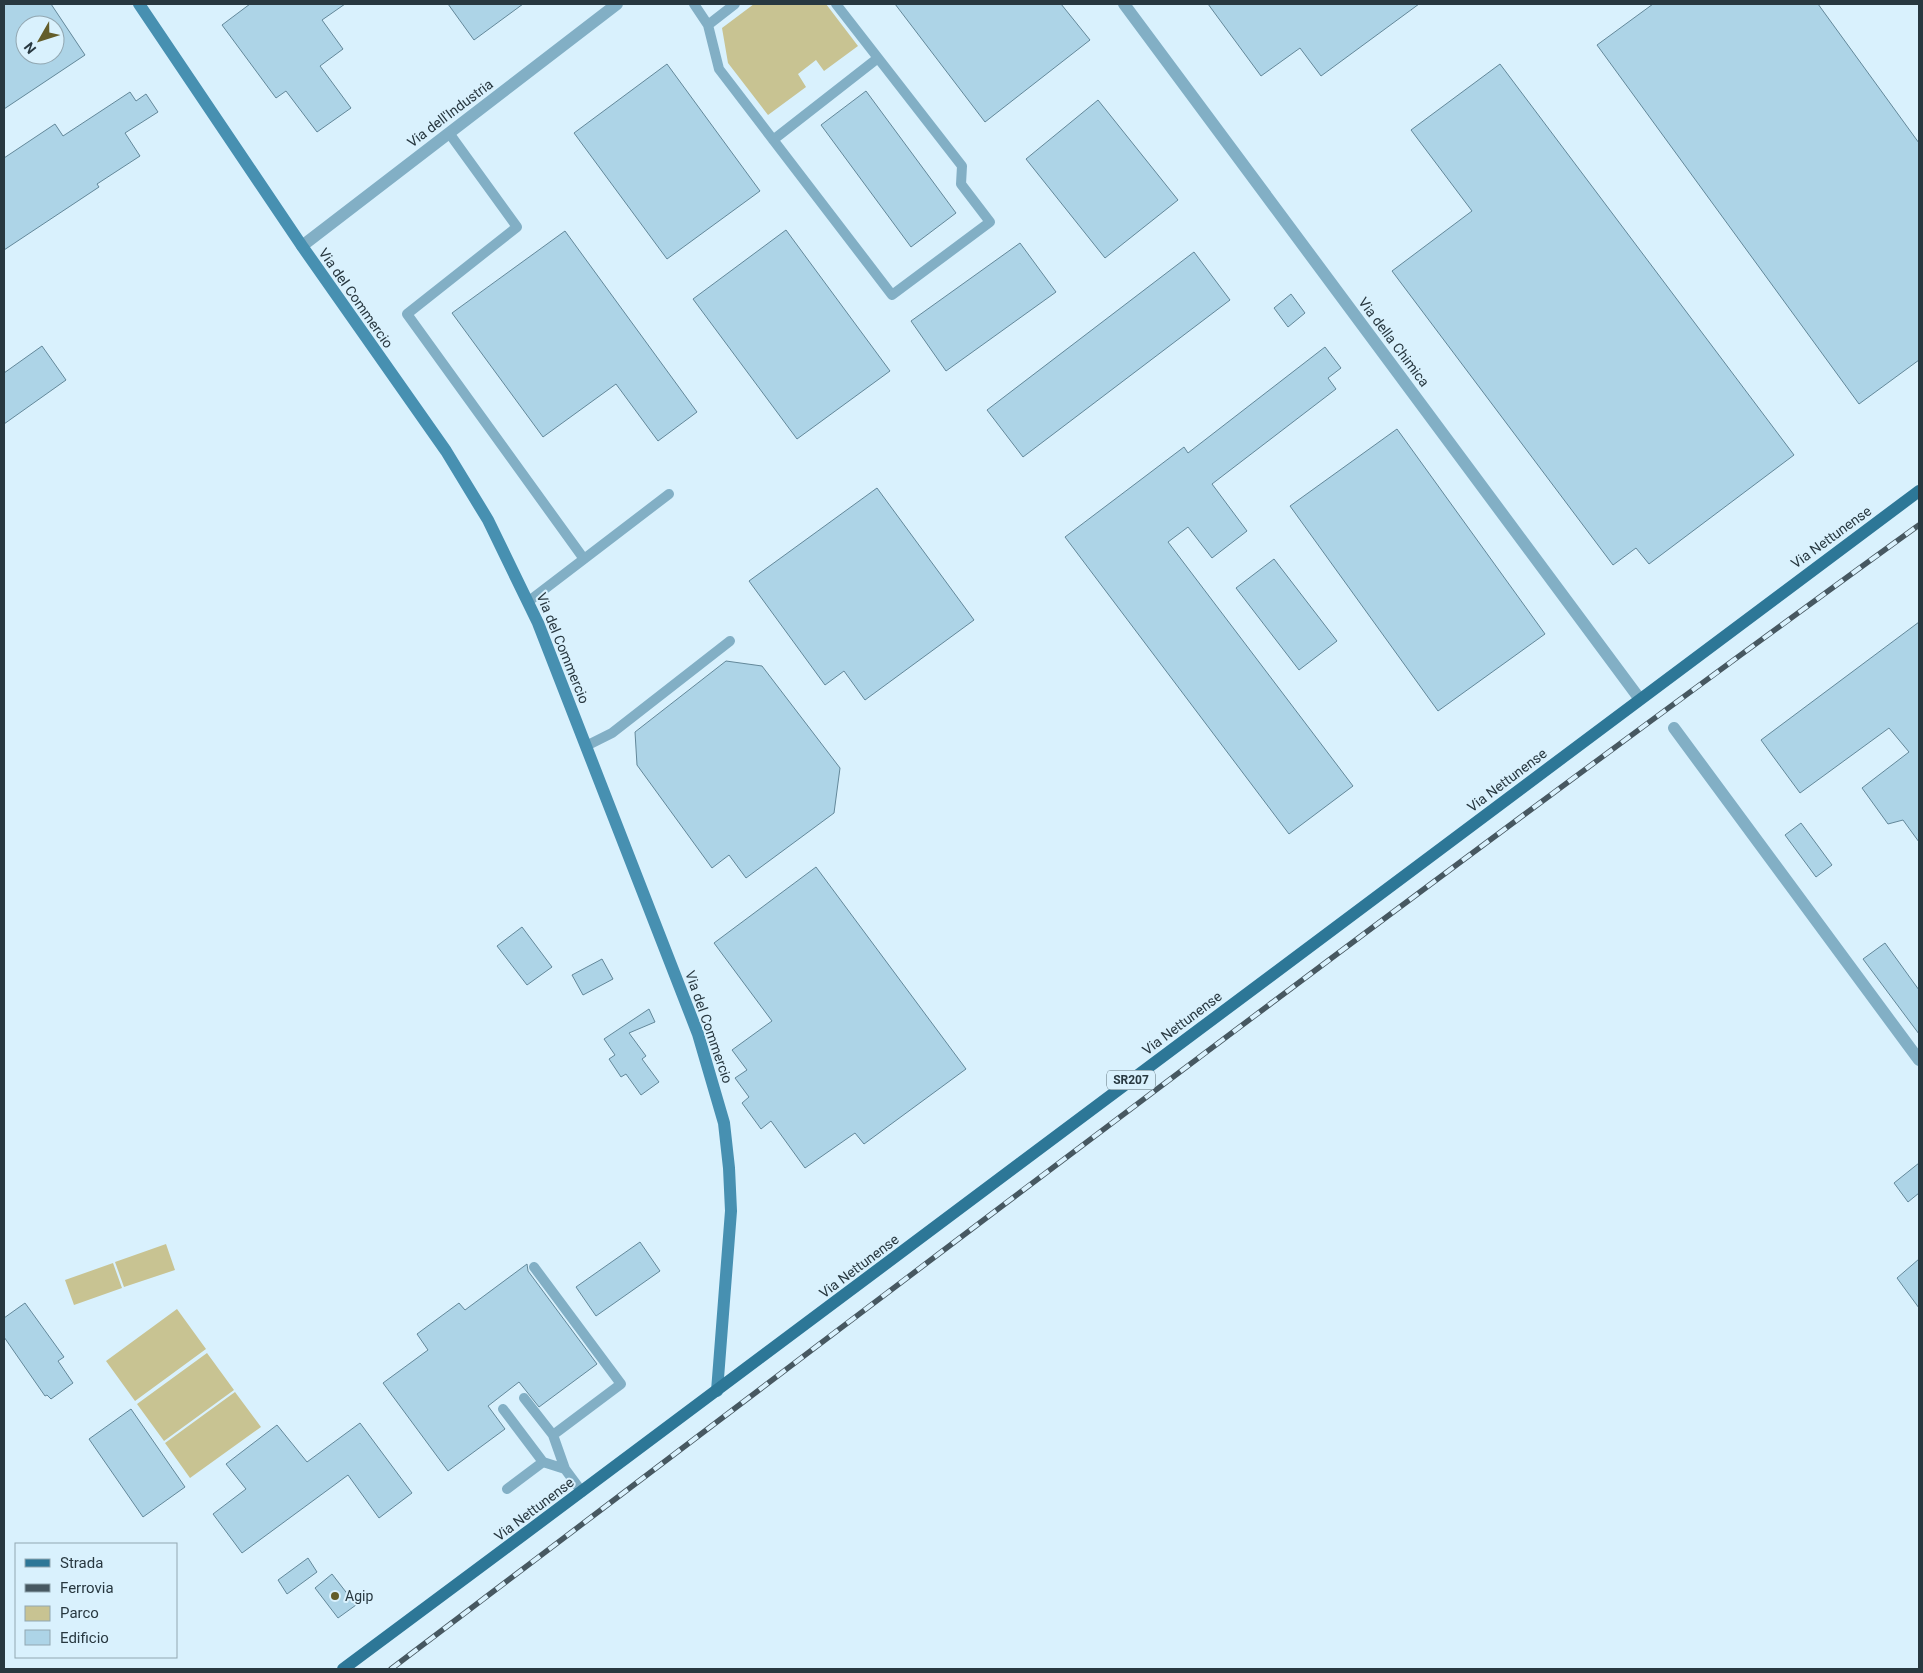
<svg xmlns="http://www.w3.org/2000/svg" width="1923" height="1673" font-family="Roboto,sans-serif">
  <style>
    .green { fill: #c8c392 }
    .building { fill: #add4e7; stroke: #63889a; fill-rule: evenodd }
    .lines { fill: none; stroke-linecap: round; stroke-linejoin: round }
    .lane { stroke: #82afc5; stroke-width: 10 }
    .street { stroke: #82afc5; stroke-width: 12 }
    .secondary { stroke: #4790b1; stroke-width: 12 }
    .primary { stroke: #2d7797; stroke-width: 12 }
    .rail-casing { stroke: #475861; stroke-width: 5.5 }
    .rail { stroke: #d9f1fd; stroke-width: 4; stroke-dasharray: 11; stroke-linecap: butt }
    .poi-dot { fill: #635d2a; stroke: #d9f1fd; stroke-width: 2 }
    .labels { text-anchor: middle; stroke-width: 4; stroke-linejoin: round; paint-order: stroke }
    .shield { fill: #d9f1fd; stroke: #5d7079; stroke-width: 1 }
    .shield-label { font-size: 12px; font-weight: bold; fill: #283840 }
    .street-label { font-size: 14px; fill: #283840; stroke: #d9f1fd }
    .poi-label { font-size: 14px; fill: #283840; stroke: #d9f1fd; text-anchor: start }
  </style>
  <rect width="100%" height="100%" fill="#d9f1fd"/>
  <path class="green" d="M754 4H826L858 46 824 71 816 60 798 74 806 87 768 115 728 63 722 28Z
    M166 1244 175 1270 124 1287 115 1262Z
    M113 1263 122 1288 74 1305 65 1280Z
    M177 1309 206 1349 135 1401 106 1361Z
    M207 1353 234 1390 164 1441 137 1404Z
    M235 1392 261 1427 190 1478 165 1443Z"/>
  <path class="building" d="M4 4H51L85 55 4 109ZM25 25H55V55H25Z
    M250 4H345L322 20 343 49 320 66 351 108 317 132 286 91 276 98 222 25Z
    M448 4H523L474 40Z
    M895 4H1061L1090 40 985 122Z
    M1208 4H1419L1321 76 1300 48 1261 76Z
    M1653 4H1818L1919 143V360L1859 404 1597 45Z
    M667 64 760 191 667 259 574 133Z
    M1500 64 1794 455 1649 564 1636 548 1613 565 1392 271 1472 211 1411 130Z
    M866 91 956 213 911 247 821 125Z
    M130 92 136 101 146 94 158 112 125 133 140 156 97 184 99 187 4 250V158L55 124 63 136Z
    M1098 100 1178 200 1105 258 1026 159Z
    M786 230 890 371 797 439 693 299Z
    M565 231 697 412 658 441 616 384 543 437 452 313Z
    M1020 243 1056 292 946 371 911 321Z
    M1194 252 1230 300 1023 457 987 410Z
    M1291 294 1305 313 1288 327 1274 308Z
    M42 346 66 380 4 424V373Z
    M1325 347 1341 368 1328 378 1336 389 1212 484 1247 531 1212 558 1188 527 1168 542 1353 786 1289 834 1065 537 1184 447 1188 453Z
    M1397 429 1545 634 1438 711 1290 506Z
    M877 488 974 620 865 700 844 671 825 685 749 581Z
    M1274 559 1337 641 1299 670 1236 588Z
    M1919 622V842L1903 820 1888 824 1862 788 1909 752 1889 728 1800 793 1761 740Z
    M726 661 762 666 840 768 834 813 746 878 729 855 712 868 637 765 635 732Z
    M1801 823 1832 865 1816 877 1785 835Z
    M816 867 966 1069 864 1144 855 1133 805 1168 771 1121 761 1129 742 1103 749 1097 735 1078 747 1070 732 1050 772 1021 714 943Z
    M522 927 552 967 527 985 497 946Z
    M1885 943 1919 990V1034L1863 959Z
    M602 959 613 979 583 995 572 975Z
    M649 1009 655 1022 629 1033 646 1056 642 1059 659 1082 641 1095 626 1074 621 1077 609 1059 615 1055 604 1039Z
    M1919 1163V1193L1908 1202 1894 1183Z
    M640 1242 660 1271 596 1316 576 1287Z
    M1919 1259V1308L1897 1278Z
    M527 1264 528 1271 597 1364 539 1407 519 1382 488 1406 505 1429 448 1471 383 1383 428 1350 417 1334 459 1303 465 1310Z
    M25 1303 64 1357 58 1361 73 1383 51 1399 47 1395 45 1396 4 1337V1318Z
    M131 1409 185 1487 143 1517 89 1439Z
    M360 1423 412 1493 379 1518 348 1475 242 1553 213 1514 246 1489 226 1464 277 1425 307 1462Z
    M308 1558 317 1572 287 1594 278 1580Z
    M332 1574 356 1605 338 1618 315 1588Z"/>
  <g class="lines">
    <path class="lane" d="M694 4 708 25 719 69 892 295 990 222 961 184 962 166 836 4
      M708 25 735 4
      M449 133 517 227 407 314 584 559 529 601
      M773 140 878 58
      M584 559 669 494
      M586 746 612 733 730 641
      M534 1267 621 1384 553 1435 565 1469 582 1492
      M524 1398 553 1435
      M503 1409 543 1462 565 1469
      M507 1489 543 1462"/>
    <path class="street" d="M1124 4 1639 698
      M302 246 617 4
      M1674 728 1919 1060"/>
    <path class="secondary" d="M139 4 302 246 446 451 488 520 538 623 698 1034 724 1123 729 1168 731 1211 717 1391"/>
    <path class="primary" d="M343 1669C870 1278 1392 880 1919 491"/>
    <g class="rail-casing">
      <path id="rail" d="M391 1669C898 1285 1404 898 1919 525"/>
    </g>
    <use href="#rail" class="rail"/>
  </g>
  <circle class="poi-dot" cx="335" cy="1596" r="5"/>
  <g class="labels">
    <rect class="shield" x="1107" y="1070.5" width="48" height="19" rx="4"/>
    <g class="shield-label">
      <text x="1131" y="1084">SR207</text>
    </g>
    <g class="street-label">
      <text transform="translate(450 113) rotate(-37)" y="5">Via dell'Industria</text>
      <text transform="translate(356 298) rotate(55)" y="5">Via del Commercio</text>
      <text transform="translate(1394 342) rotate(53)" y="5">Via della Chimica</text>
      <text transform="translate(1831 537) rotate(-36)" y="5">Via Nettunense</text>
      <text transform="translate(563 648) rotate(68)" y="5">Via del Commercio</text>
      <text transform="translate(1507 780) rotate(-37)" y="5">Via Nettunense</text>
      <text transform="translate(1182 1023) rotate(-37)" y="5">Via Nettunense</text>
      <text transform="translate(709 1027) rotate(71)" y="5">Via del Commercio</text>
      <text transform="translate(859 1266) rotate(-37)" y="5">Via Nettunense</text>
      <text transform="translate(534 1509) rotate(-37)" y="5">Via Nettunense</text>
    </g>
    <g class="poi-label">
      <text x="345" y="1601">Agip</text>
    </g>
  </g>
  <rect width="1923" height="1673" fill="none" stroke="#283840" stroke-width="10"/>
  <rect x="15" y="1543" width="162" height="115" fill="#d9f1fd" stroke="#92a7b1"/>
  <rect x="25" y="1559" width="25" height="8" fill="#2d7797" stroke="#92a7b1"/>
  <text x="60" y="1568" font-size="15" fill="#283840">Strada</text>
  <rect x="25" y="1584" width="25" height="8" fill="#475861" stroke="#92a7b1"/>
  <text x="60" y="1593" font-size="15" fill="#283840">Ferrovia</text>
  <rect x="25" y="1606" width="25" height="15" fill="#c8c392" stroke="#92a7b1"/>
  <text x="60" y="1618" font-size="15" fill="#283840">Parco</text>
  <rect x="25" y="1630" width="25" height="15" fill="#add4e7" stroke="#92a7b1"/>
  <text x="60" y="1643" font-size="15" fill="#283840">Edificio</text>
  <g transform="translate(40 40) rotate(231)"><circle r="24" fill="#d9f1fd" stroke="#92a7b1"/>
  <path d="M0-4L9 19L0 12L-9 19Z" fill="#635d2a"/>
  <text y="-8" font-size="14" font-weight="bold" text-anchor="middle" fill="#283840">N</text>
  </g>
</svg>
